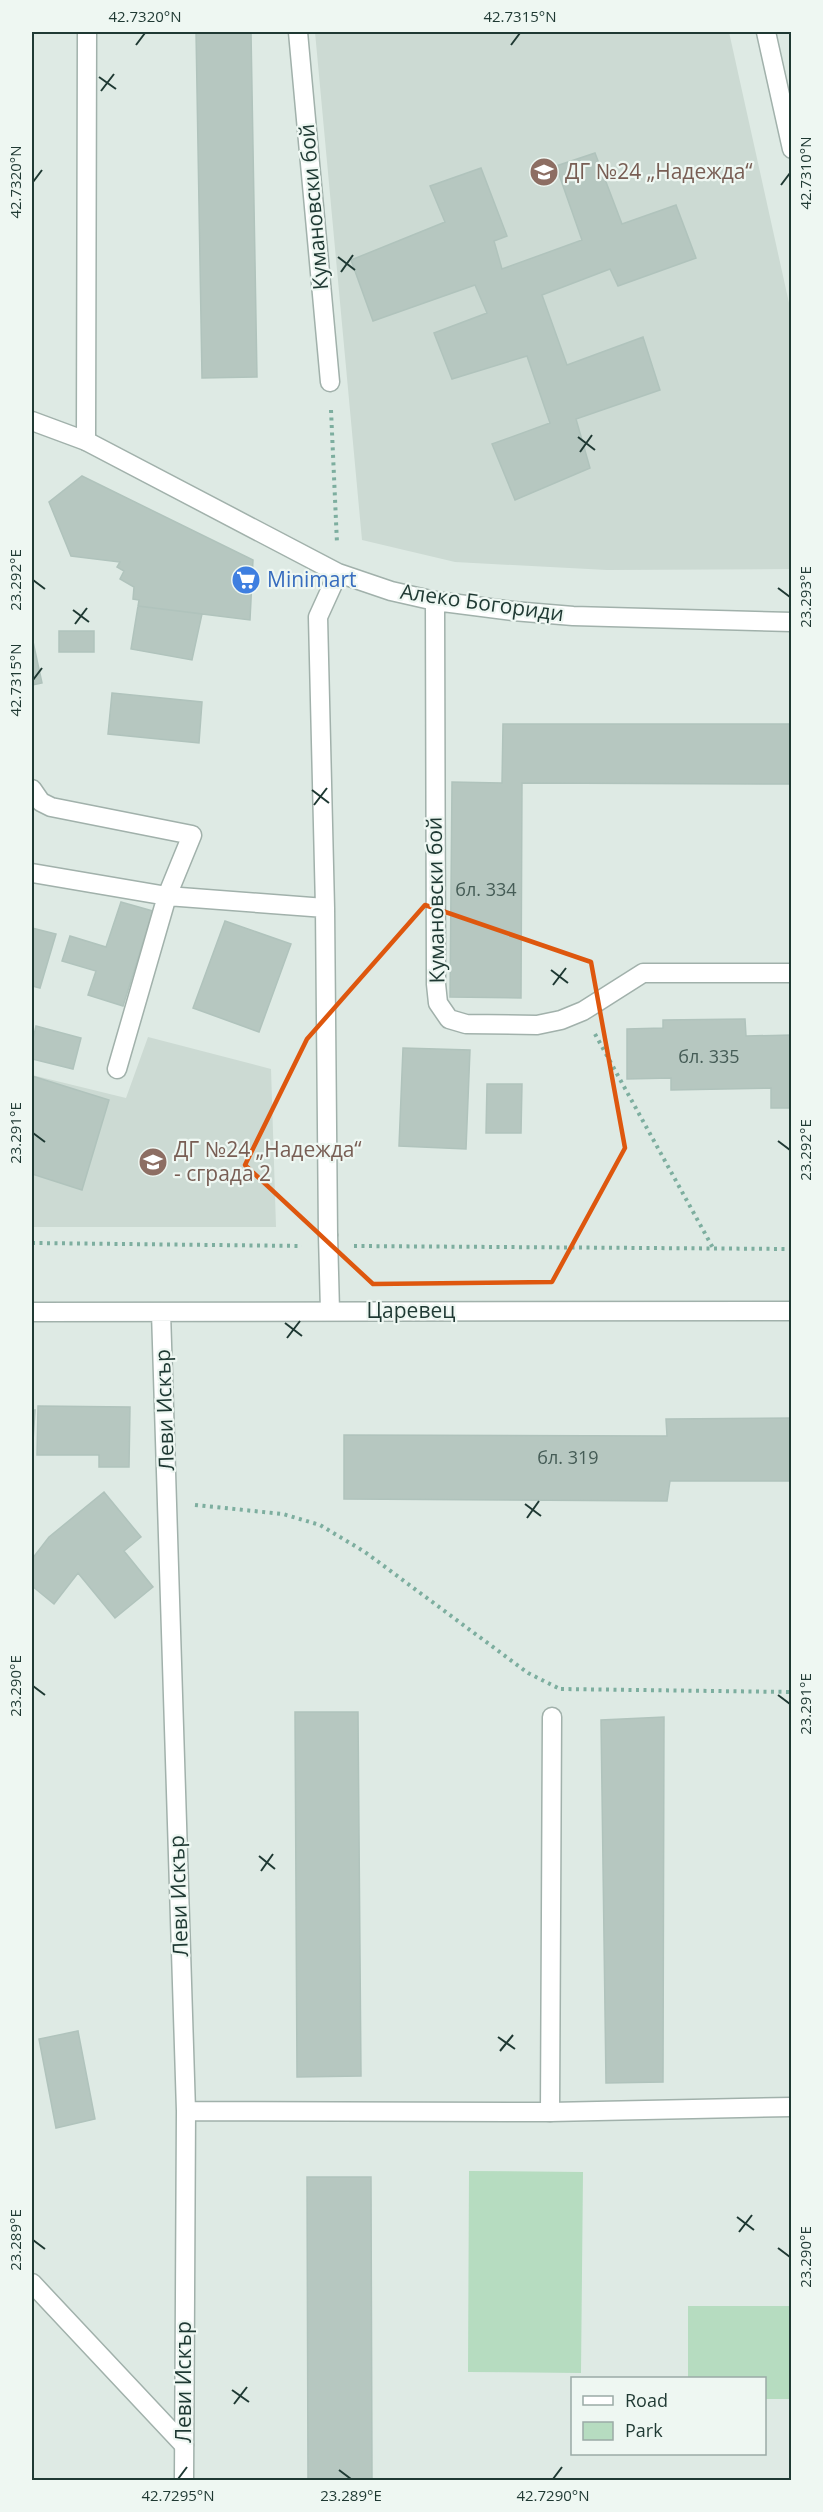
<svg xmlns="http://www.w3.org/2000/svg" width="823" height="2512" font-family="'Open Sans',sans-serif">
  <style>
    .built { fill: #ccdad3 }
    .green { fill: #b6dcc0 }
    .building { fill: #b6c7c0; stroke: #b0c3bc; stroke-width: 1.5 }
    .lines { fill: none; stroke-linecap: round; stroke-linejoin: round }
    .lane-casing { stroke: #a1b1ab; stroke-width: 21 }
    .street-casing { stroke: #a1b1ab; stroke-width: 21 }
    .path { stroke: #7dae9f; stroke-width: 4; stroke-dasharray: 3 4.5; stroke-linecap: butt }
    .lane { stroke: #fff; stroke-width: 18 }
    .street { stroke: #fff; stroke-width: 18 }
    .marked { fill: none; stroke: #de570e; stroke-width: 4.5; stroke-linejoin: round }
    .ticks { fill: none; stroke: #1f3933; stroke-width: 2 }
    .labels { text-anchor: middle; stroke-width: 4.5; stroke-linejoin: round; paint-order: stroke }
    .number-label { font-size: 18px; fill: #455c56 }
    .education-label { font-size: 21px; fill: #785e54; stroke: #eef7f2; text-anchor: start }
    .street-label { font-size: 21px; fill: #1f3933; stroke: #eef7f2 }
    .shop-label { font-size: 21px; fill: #366cbe; stroke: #eef7f2; text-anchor: start }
    .neatline { fill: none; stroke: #1f3933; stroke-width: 2 }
    .ticks-label { font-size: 15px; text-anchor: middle; fill: #1f3933 }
  </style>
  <rect width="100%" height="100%" fill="#deeae4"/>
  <path class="built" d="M315 32H729L791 312V569L607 570 455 562 362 540Z
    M148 1037 271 1069 276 1227H32V1075L126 1098Z"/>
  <path class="green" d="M469 2171 583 2172 581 2373 468 2372Z
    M688 2306H791V2399H765L764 2378H688Z"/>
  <path class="building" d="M196 32H251L257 377 202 378Z
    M595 153 622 224 676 205 696 258 618 286 610 269 542 295 567 365 643 337 660 390 576 419 590 468 515 500 492 444 550 423 527 356 452 379 434 333 487 313 475 285 373 321 351 260 445 222 430 186 481 168 507 236 494 241 502 269 582 240 556 166Z
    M82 476 253 560 250 620 138 606 139 600 133 599 134 587 120 579 124 571 117 567 120 562 71 556 49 502Z
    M138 606 202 614 192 660 131 649Z
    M59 631H94V652H59Z
    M32 637 42 683 32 685Z
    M112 693 202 702 199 743 108 734Z
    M503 724H792V784L522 783 521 998 450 997 452 782 502 783Z
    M121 902 153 911 123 1006 88 995 96 971 62 961 70 936 106 947Z
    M225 921 291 944 259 1032 193 1008Z
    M32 928 56 934 40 988 32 986Z
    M745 1019 746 1036 792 1035V1108H771V1088L671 1090V1078L627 1079V1029L663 1028V1020Z
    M36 1026 81 1038 73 1069 32 1059V1044Z
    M403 1048 470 1050 466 1149 399 1146Z
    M32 1076 109 1100 82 1190 32 1174Z
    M487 1084H522L521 1133H486Z
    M38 1406 130 1407 129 1467H99V1455H37Z
    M32 1410H35L32 1457Z
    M792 1418V1481H670L667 1501 344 1499V1435L667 1436 666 1419Z
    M104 1492 141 1537 124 1551 153 1587 115 1618 78 1573 54 1604 32 1586V1559L49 1537Z
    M295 1712H358L361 2076 297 2077Z
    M664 1717 663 2082 606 2083 601 1720Z
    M78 2031 95 2119 56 2128 39 2039Z
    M307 2177H371L372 2480H308Z"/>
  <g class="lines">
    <g class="lane-casing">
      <path id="lane" d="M86 441 87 32
        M32 789 41 802 51 807 192 835 167 896
        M328 1235 330 1311
        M550 2112 552 1717
        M32 2283 184 2445"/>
    </g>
    <g class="street-casing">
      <path id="street" d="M298 32 330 382
        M766 32 792 149
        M32 421 86 441 338 573 391 591 435 601 513 611 573 616 792 622
        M435 601 436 984 438 1003 449 1019 466 1024 537 1025 561 1020 583 1011 643 973H792
        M32 873 167 896 325 908
        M117 1069 167 896
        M328 1235 325 908 318 617 338 573
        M32 1312 792 1311
        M161 1312 186 2111 184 2480
        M186 2111 550 2112 792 2107"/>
    </g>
    <path class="path" d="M331 410 337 543
      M595 1034 713 1248
      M32 1243 302 1246
      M354 1246 792 1249
      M195 1505 283 1514 320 1525 365 1552 528 1673 560 1689
      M561 1689 792 1692"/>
    <use href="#lane" class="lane"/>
    <use href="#street" class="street"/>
  </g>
  <path class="marked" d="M425 905 591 962 625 1148 552 1282 373 1284 245 1165 307 1039Z"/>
  <path class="ticks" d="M136 45 145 33M511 45 520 33M99 77 116 89M101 91 114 74M33 182 42 170M781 185 790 173M338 257 355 270M341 272 353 255M578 437 595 450M580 452 592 435M33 580 45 589M778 588 790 597M73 610 89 622M75 624 87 608M33 680 42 668M312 790 329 803M314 805 327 788M551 970 568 983M553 985 566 968M33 1133 45 1142M778 1141 790 1150M285 1323 302 1336M287 1338 300 1321M525 1504 541 1516M527 1518 539 1501M33 1686 45 1695M778 1695 790 1704M259 1856 275 1869M261 1871 273 1854M498 2037 515 2049M500 2051 513 2035M737 2217 754 2230M739 2232 752 2215M33 2240 45 2249M778 2248 790 2257M232 2390 249 2402M234 2404 247 2387M339 2470 351 2479M178 2479 187 2467M553 2479 562 2467"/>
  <defs>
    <g id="school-disc" transform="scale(1.5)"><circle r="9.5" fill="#8d6e63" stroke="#eef7f2"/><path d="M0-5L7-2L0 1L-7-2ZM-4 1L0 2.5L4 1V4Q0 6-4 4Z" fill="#fff"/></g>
    <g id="supermarket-disc" transform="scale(1.5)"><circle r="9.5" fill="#3f7fe0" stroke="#eef7f2"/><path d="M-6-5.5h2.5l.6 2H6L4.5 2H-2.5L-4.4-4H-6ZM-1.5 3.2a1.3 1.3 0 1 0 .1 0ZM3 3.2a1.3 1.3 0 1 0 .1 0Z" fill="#fff"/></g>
  </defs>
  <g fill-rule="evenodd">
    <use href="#school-disc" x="544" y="172"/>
    <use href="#supermarket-disc" x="246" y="580"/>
    <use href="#school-disc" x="153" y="1162"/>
  </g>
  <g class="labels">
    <g class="number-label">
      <text x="486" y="896">бл. 334</text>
      <text x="709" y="1063">бл. 335</text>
      <text x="568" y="1464">бл. 319</text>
    </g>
    <g class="education-label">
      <text x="565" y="179">ДГ №24 „Надежда“</text>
      <text x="174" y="1157">ДГ №24 „Надежда“<tspan x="174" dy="24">- сграда 2</tspan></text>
    </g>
    <g class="street-label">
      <text transform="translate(314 207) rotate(-95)" y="7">Кумановски бой</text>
      <text transform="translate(482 603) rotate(8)" y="7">Алеко Богориди</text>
      <text transform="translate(436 900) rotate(-91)" y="7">Кумановски бой</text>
      <text x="411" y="1318">Царевец</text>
      <text transform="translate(165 1410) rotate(-92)" y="7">Леви Искър</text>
      <text transform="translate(179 1896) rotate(-92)" y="7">Леви Искър</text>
      <text transform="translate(184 2382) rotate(-90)" y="7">Леви Искър</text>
    </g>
    <g class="shop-label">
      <text x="267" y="587">Minimart</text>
    </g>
  </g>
  <rect width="823" height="2512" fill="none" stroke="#eef7f2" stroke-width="66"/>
  <rect x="571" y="2377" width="195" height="78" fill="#eef7f2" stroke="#9baba6" stroke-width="1.5"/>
  <rect x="583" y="2396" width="30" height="9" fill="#ffffff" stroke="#9baba6" stroke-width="1.5"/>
  <text x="625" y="2407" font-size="18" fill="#1f3933">Road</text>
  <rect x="583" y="2422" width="30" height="18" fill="#b6dcc0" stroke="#9baba6" stroke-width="1.5"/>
  <text x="625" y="2437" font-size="18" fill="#1f3933">Park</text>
  <rect x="33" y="33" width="757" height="2446" class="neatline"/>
  <g class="ticks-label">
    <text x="145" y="22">42.7320°N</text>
    <text x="520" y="22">42.7315°N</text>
    <text transform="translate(806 173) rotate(-90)" y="5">42.7310°N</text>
    <text transform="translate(16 182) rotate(-90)" y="5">42.7320°N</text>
    <text transform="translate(16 580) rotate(-90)" y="5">23.292°E</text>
    <text transform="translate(806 597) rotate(-90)" y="5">23.293°E</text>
    <text transform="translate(16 680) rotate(-90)" y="5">42.7315°N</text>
    <text transform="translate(16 1133) rotate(-90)" y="5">23.291°E</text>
    <text transform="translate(806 1150) rotate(-90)" y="5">23.292°E</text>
    <text transform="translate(16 1686) rotate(-90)" y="5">23.290°E</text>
    <text transform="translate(806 1704) rotate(-90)" y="5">23.291°E</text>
    <text transform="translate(16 2240) rotate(-90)" y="5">23.289°E</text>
    <text transform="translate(806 2257) rotate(-90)" y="5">23.290°E</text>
    <text x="178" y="2501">42.7295°N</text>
    <text x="351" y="2501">23.289°E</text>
    <text x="553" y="2501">42.7290°N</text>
  </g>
</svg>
